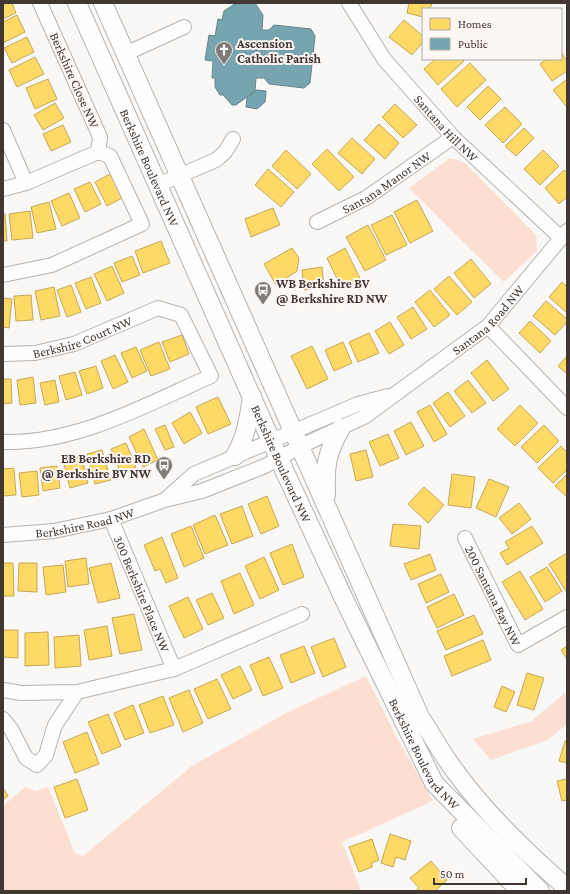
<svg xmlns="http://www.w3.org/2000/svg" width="570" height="894" font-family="'Crimson Pro',serif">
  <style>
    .green { fill: #fcdfd2 }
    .homes { fill: #ffd966; stroke: #c6a856 }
    .public { fill: #76a5af; stroke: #66848a }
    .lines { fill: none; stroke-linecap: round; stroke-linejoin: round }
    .minor-casing { stroke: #b7b2ae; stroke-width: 16 }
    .major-casing { stroke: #b7b2ae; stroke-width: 20 }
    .minor { stroke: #fefefe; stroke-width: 14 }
    .major { stroke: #fefefe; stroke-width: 18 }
    .labels { text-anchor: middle; stroke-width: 4; stroke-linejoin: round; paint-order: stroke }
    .poi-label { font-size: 13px; font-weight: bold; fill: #413732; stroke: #fcf7f4; text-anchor: start }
    .street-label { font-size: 13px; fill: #413732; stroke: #fcf7f4 }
  </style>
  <rect width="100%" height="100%" fill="#faf8f6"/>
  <path class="green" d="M450 158 464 162 536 235 537 251 504 282 409 188Z
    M366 676 396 736 433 801 342 842 360 888 358 891H3V806L25 787 35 791 48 787 75 853 83 856 192 766 288 712Z
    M567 691V724L548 740 491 760 473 739 532 721Z"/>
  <path class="homes" d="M7 3H12L16 13 3 19V5Z
    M409 3H432L430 9H423V17L407 13Z
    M17 15 25 32 3 43V22Z
    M404 20 423 36V42L412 55 389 37Z
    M27 37 34 52 12 63 4 48Z
    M561 52 567 61V71L552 81 540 64 547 59H561Z
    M35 57 44 74 17 87 9 70Z
    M435 59H461L464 61 438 85 424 69Z
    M470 63 486 80 457 107 441 89Z
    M48 79 57 99 35 109 26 88Z
    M567 79V105L566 106 553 90Z
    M488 86 501 99 480 120 467 107Z
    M55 103 64 118 43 130 34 115Z
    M395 104 417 125 403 138 382 117Z
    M505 107 522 124 503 143 485 125Z
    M379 124 399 143 385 159 364 140Z
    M63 125 71 142 51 151 43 134Z
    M524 128 534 138 516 156 505 146Z
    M352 138 375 159 362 174 338 153Z
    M327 149 354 177 339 191 312 164Z
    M286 150 311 174 297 189 272 166Z
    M543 150 559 166 540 185 524 169Z
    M268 169 294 192 281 207 255 185Z
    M564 170 567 173V197L559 204 545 188Z
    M112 173 124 197 107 206 95 182Z
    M90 182 101 204 85 212 74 189Z
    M69 193 80 218 62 226 51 201Z
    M417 200 433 231 410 243 394 212Z
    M49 202 56 229 37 233 31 207Z
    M273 208 280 225 251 237 245 219Z
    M30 211 33 238 12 240 9 214Z
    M3 214H5L7 241H3Z
    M392 215 407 245 386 255 371 225Z
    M368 225 386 260 365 271 346 237Z
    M161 241 170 263 143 273 135 251Z
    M292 248 299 258 297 271 276 285 264 264Z
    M345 248 360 278 341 287 327 258Z
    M132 256 140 275 122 282 114 263Z
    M471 259 491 284 474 298 454 273Z
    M112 266 124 293 107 301 94 274Z
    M322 267 324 288 304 290 302 270Z
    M449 276 472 302 457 315 434 289Z
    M91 277 101 303 86 309 75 283Z
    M562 282 567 287V313L549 297Z
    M71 285 81 312 67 317 57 290Z
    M54 287 60 316 41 320 35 291Z
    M430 290 450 315 434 327 415 302Z
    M31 295 33 320 16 321 14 296Z
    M3 298 12 299 9 328 3 327Z
    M546 301 567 319V322L555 335 533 316Z
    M413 307 427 329 411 339 397 317Z
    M530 321 551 341 540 353 519 333Z
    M390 322 404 345 389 354 375 331Z
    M369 333 379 353 358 362 349 342Z
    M182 335 189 354 170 362 162 342Z
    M159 342 170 369 151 376 140 350Z
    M343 342 352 363 334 371 325 350Z
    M312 346 328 379 307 389 291 356Z
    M136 347 147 371 132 378 121 353Z
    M115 355 128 382 113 389 101 361Z
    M567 356V374L558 366Z
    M487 360 509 389 493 401 471 373Z
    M96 366 103 388 87 394 79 371Z
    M75 372 82 395 66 400 59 376Z
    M33 377 36 403 20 405 17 380Z
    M3 379H11L12 403 3 404Z
    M55 380 59 402 45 405 40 383Z
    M468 380 486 403 472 413 454 391Z
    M448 392 465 416 450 427 433 403Z
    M218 397 231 424 208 434 196 407Z
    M430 405 447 434 434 442 417 412Z
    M520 405 538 423 515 446 497 429Z
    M190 412 202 433 184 444 172 423Z
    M411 422 424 446 406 455 394 431Z
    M165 425 174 447 165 450 155 429Z
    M544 425 559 441 537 463 521 447Z
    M144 429 158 460 143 467 129 437Z
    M388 434 399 458 380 466 369 442Z
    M126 443 136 467 121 474 111 449Z
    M561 446 567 452V470L553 483 538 468Z
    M102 450 111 480 95 484 87 454Z
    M366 450 373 477 356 481 350 454Z
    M81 455 88 483 70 488 63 460Z
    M57 466 60 488 43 491 40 468Z
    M14 468 16 495 3 496V469Z
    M37 471 39 495 22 497 19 473Z
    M452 474 475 477 471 508 448 505Z
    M567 474V497L555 486Z
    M489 479 509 487 496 517 476 508Z
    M424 487 444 505 428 523 408 504Z
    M267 496 279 526 261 534 248 504Z
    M519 503 531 519 512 534 499 518Z
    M242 506 253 536 232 544 220 514Z
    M215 515 228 545 205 554 193 525Z
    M393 524 421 526 419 549 390 546Z
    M191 526 204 558 184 567 171 534Z
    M532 526 543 543 507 565 500 553 509 548 505 542Z
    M162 537 178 578 166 583 160 569 155 571 144 545Z
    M292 544 304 577 283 585 270 553Z
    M567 553V593L549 564Z
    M430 554 436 570 411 580 404 564Z
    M264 557 279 590 260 599 245 566Z
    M86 558 89 584 68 587 65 561Z
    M3 563H13L14 596H3Z
    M19 563H37V592L18 591Z
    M111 563 120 598 98 603 89 568Z
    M63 565 66 592 46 595 43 567Z
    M547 567 562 591 545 602 530 577Z
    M520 571 543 609 525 620 502 582Z
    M240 573 254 605 234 614 221 581Z
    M441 574 449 592 426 603 418 584Z
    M212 593 224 618 208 625 196 600Z
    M454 594 464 615 437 628 427 607Z
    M188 597 203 629 184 638 169 606Z
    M134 614 142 650 120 654 112 618Z
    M474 615 483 634 446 650 437 631Z
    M107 626 112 656 89 660 84 630Z
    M3 630H18V658L3 657Z
    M48 632 49 665 25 666V633Z
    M79 635 81 666 55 668 54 637Z
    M334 638 346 667 323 677 311 647Z
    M483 640 491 660 452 676 444 656Z
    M304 646 315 673 291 683 280 655Z
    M567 646V659L561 650Z
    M269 657 283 688 263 696 250 665Z
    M240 666 252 690 233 699 221 675Z
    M527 673 544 678 534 710 517 705Z
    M217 679 231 709 208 719 194 689Z
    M502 686 515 692 506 712 494 707Z
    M189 690 203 723 183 732 169 698Z
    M163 696 174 725 150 733 139 705Z
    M133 705 144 733 125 740 114 713Z
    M108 714 121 746 102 754 88 722Z
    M87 732 99 764 75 773 63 742Z
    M565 741 567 742V763L559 761Z
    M77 779 88 810 65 818 54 787Z
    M567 779V800L562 801 557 781Z
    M3 788 8 796 3 800Z
    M390 834 411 841 405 860 396 857 393 867 381 863Z
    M372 839 379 860 372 863V867L359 872 349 847Z
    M431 861 447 880 435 891H415L419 888 410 878Z"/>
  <path class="public" d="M236 3H255L263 15 262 30H269L274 25 311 29 315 36 310 83 304 88 269 84 264 78H256L255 91 236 105H232L223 95H220L215 87V78H212L213 61 205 60 209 35 215 36 218 19 222 20 224 11Z
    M257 90 266 91 265 102 257 109 246 107 247 98Z"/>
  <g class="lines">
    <g class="minor-casing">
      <g id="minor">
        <path id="s1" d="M349 3 384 59 453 137 561 238"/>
        <path d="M125 54 184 27"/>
        <path d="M3 130 26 183"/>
        <path d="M158 185 216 160 225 152 233 139"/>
        <path d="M3 189 26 183 98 152 100 137 40 3"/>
        <path id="s2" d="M317 222 366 198 453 137"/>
        <path d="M3 275 52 265 142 224 110 156 98 152"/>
        <path d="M488 326 567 408"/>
        <path id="s3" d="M3 354 35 353 74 344 158 308 181 315 211 376C146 405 76 444 3 442"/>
        <path d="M166 499 194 474 358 404 388 396"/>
        <path id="s4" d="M111 519 174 669"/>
        <path id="s5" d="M3 535 54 531 111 519 165 500 202 491 265 466 301 446 364 417 488 326 567 231"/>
        <path id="s6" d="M465 538 518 645 567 617"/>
        <path d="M3 690 21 693 77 692 174 669 302 614"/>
        <path d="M3 719 11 729 26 758 37 765 46 755 55 725 77 692"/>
      </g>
    </g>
    <g class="major-casing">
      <g id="major">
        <path id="s7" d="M77 3 285 472 344 599 434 783 540 891"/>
        <path d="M103 3 420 717C432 735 442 754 455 771 487 815 526 852 567 888"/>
        <path d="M235 456C246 437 249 418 252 396"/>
        <path d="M326 495C325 466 326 454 341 428"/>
        <path d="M461 828 520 891"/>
      </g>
    </g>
    <use href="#minor" class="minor"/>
    <use href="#major" class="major"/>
  </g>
  <defs>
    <g id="church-pin" transform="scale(0.9)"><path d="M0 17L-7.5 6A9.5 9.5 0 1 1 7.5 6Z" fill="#827b77" stroke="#fcf7f4"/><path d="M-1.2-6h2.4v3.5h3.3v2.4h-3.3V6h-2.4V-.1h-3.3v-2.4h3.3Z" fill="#fff"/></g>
    <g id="bus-pin" transform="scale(0.9)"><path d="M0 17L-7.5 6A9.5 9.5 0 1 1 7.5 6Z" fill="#827b77" stroke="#fcf7f4"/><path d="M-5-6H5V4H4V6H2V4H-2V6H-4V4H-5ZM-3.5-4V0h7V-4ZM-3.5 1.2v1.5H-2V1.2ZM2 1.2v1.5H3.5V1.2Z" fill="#fff"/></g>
  </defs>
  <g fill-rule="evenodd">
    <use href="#church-pin" x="224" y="50"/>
    <use href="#bus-pin" x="263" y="290"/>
    <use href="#bus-pin" x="164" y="465"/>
  </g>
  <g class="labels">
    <g class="poi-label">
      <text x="237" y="48">Ascension<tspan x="237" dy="15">Catholic Parish</tspan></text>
      <text x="276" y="288">WB Berkshire BV<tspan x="276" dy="15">@ Berkshire RD NW</tspan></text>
      <text x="151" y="463" text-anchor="end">EB Berkshire RD<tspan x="151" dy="15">@ Berkshire BV NW</tspan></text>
    </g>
    <g class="street-label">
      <text transform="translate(75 80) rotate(66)" y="5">Berkshire Close NW</text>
      <text dy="5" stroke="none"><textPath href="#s1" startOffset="159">Santana Hill NW</textPath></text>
      <text dy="5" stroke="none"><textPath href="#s7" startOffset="180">Berkshire Boulevard NW</textPath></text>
      <text dy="5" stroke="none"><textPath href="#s2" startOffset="80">Santana Manor NW</textPath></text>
      <text dy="5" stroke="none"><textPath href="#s5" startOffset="541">Santana Road NW</textPath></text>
      <text dy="5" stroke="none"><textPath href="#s3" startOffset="82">Berkshire Court NW</textPath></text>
      <text dy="5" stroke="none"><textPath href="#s7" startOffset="504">Berkshire Boulevard NW</textPath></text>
      <text dy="5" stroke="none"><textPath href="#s5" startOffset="83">Berkshire Road NW</textPath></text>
      <text dy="5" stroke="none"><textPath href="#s6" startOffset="64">200 Santana Bay NW</textPath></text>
      <text dy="5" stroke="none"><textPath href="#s4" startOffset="81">300 Berkshire Place NW</textPath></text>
      <text dy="5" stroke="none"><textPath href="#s7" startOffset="828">Berkshire Boulevard NW</textPath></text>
    </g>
  </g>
  <rect width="570" height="894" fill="none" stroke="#413732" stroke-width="8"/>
  <rect x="422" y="8" width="140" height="52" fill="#fcf7f4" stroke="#b1aaa6"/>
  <rect x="430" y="18" width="20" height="12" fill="#ffd966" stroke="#b1aaa6"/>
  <text x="458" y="28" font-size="12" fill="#413732">Homes</text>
  <rect x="430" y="38" width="20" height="12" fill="#76a5af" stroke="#b1aaa6"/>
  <text x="458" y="48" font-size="12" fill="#413732">Public</text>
  <path d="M434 878v6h92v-6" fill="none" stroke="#413732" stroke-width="2"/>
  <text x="440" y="878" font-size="12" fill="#413732" stroke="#fcf7f4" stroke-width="3" paint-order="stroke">50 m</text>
</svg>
